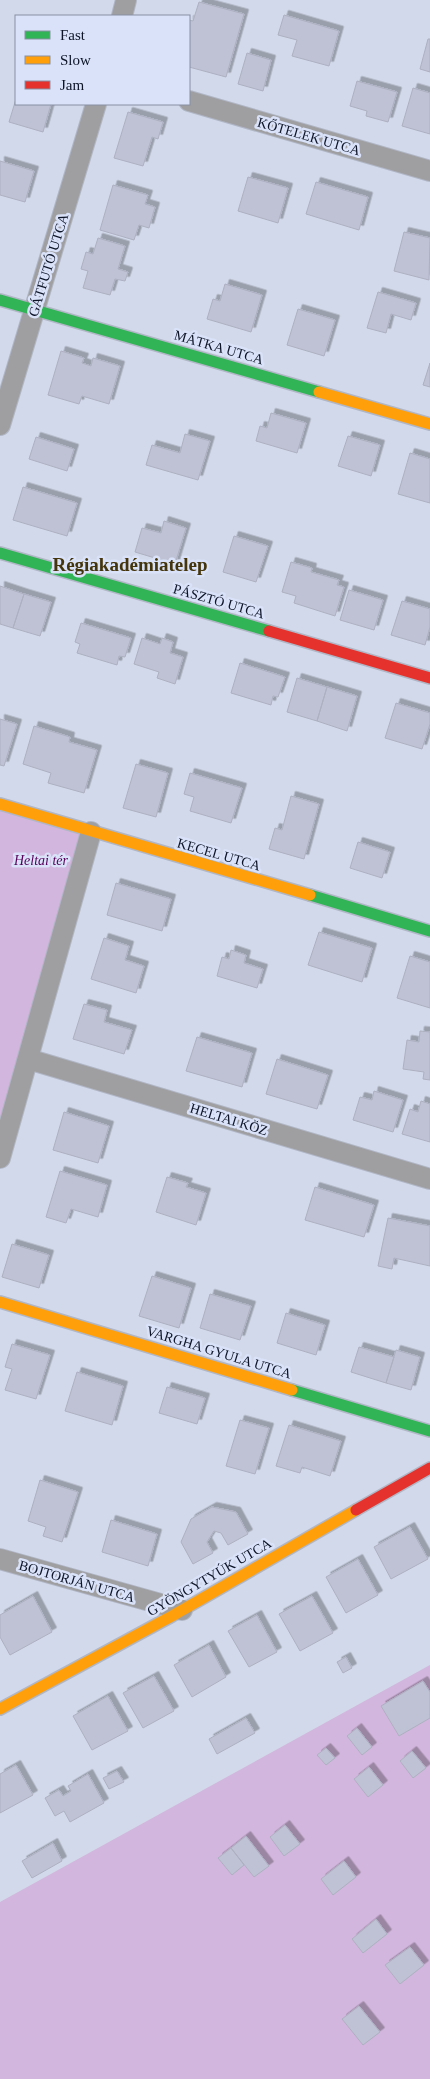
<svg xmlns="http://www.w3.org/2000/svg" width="430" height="2079" font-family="'Times New Roman',serif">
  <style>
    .green { fill: #d2b6dd }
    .building { fill: #bfc2d4; stroke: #adb0c1; filter: url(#shadow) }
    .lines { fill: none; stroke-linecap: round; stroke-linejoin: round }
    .street-casing { stroke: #b0b6c5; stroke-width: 22 }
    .fast-casing { stroke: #b0b6c5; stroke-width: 14 }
    .slow-casing { stroke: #b0b6c5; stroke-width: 14 }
    .jam-casing { stroke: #b0b6c5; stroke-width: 14 }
    .street { stroke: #9f9fa1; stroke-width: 20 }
    .fast { stroke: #30b455; stroke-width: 11 }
    .slow { stroke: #ff9f0a; stroke-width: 11 }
    .jam { stroke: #e5322d; stroke-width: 11 }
    .labels { text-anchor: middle; stroke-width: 5; stroke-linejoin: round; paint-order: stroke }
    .street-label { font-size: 14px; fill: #0d1427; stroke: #d9e2f8 }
    .park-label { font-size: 14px; font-style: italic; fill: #560059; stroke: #d9e2f8 }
    .district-label { font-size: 19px; font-weight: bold; fill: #44340b; stroke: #d9e2f8 }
  </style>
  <defs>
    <filter id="shadow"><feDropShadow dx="4.5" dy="-4.5" stdDeviation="0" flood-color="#0004"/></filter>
  </defs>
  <rect width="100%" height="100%" fill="#d2d9ea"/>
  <path class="green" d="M0 804 91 832 0 1158Z
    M430 1665V2079H0V1902Z"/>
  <path class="building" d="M199 2 244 14 226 77 189 67V20L193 21Z
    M284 15 339 31 329 66 292 56 297 40 278 35Z
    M428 39H430V72L420 69Z
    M247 53 271 60 263 91 238 84Z
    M357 81 397 92 388 122 366 116 367 111 350 106Z
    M413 88 430 93V134L402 126Z
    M16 99V104H51L43 132 9 122Z
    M128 112 163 122 158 139 152 137 143 166 114 158Z
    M0 161 34 171 25 202 0 195Z
    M248 177 288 188 278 223 238 211Z
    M316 182 368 197 359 230 306 214Z
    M113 185 148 195 145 204 155 207 149 228 139 225 134 240 100 230Z
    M404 232 430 238 429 280 394 271Z
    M98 238 125 246 118 269 128 272 125 281 115 279 110 295 83 288 88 271 81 269 86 252 93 254Z
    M225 284 262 295 251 332 207 319 213 299 220 301Z
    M378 292 416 303 411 320 391 314 386 333 367 328Z
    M298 309 335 320 324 356 287 345Z
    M61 351 84 358 82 363 91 366 93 358 120 366 109 404 82 396 79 404 48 395Z
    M430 363V387L423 385Z
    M271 413 306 423 297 453 256 441 260 426 267 428Z
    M185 434 210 441 198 480 146 465 152 445 180 453Z
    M348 436 380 445 371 476 338 466Z
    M36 437 74 449 67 471 29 459Z
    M410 453 430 459V503L398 494Z
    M23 487 77 503 67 536 13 520Z
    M164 521 186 528 175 564 135 552 142 528 161 533Z
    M234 536 268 546 256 582 223 572Z
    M291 562 312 568 311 572 339 580 337 585 344 587 335 616 294 603 296 596 282 592Z
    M0 586 24 594 13 628 0 624Z
    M349 590 383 600 374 630 340 620Z
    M24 594 51 602 40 636 13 628Z
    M402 601 430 609V627L425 645 391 635Z
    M81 623 131 638 125 657 119 656 117 665 77 653 80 644 75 642Z
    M142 638 160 644 162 638 173 642 170 653 183 657 175 684 157 678 159 672 134 664Z
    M240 663 285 677 278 697 273 696 271 705 231 693Z
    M297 678 327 687 317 721 287 712Z
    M327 687 357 696 347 731 317 721Z
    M396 703 430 713V724L422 749 385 738Z
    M0 719 17 724 4 766 0 765Z
    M34 726 70 737 69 742 97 750 84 793 48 783 51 773 23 764Z
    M136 764 168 773 156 817 123 808Z
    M190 773 242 788 231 823 190 811 194 797 184 794Z
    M291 796 319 804 304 859 269 849 275 828 282 830Z
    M358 842 390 852 382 878 350 868Z
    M116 883 171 899 162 931 107 915Z
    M319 932 372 948 362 982 308 965Z
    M104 938 129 946 125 960 144 966 136 993 91 979Z
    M231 950 246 955 244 963 263 969 257 988 217 976 222 957 229 959Z
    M410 956 430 962V1008L397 998Z
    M84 1004 107 1010 104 1022 132 1030 124 1054 73 1039Z
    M420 1031 430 1032V1080L423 1079 424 1072 403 1069 407 1040 419 1042Z
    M197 1037 252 1053 242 1087 186 1071Z
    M277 1059 328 1075 317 1109 266 1094Z
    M374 1091 403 1100 393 1132 353 1120 360 1097 372 1100Z
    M421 1101 430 1104V1142L402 1134 410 1109 418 1112Z
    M64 1112 109 1126 98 1163 53 1150Z
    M60 1171 107 1185 98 1217 71 1209 66 1223 46 1217Z
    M167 1177 188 1183 186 1187 206 1193 196 1225 156 1212Z
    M315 1187 374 1205 364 1237 305 1220Z
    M388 1218 430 1226V1266L394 1258 392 1269 378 1266Z
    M12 1244 49 1255 39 1288 2 1277Z
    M152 1276 191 1288 179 1328 139 1316Z
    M210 1294 251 1306 240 1340 200 1328Z
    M286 1313 325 1325 316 1355 277 1343Z
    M12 1344 50 1355 36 1399 5 1390 12 1369 5 1367Z
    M359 1347 394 1357 386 1383 351 1372Z
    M396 1350 420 1357 411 1390 386 1383Z
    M77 1372 123 1386 112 1425 65 1411Z
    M167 1387 205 1398 197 1424 159 1413Z
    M240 1420 269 1428 255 1474 226 1466Z
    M289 1425 341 1441 330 1476 302 1467 300 1473 276 1466Z
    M40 1480 78 1492 62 1542 43 1536 46 1527 28 1521Z
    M212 1507 236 1512 248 1534 228 1545 221 1533 214 1531 207 1542 213 1553 193 1564 181 1542 191 1519Z
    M111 1520 157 1534 148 1566 102 1552Z
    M410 1527 428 1559 391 1579 374 1547Z
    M358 1559 378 1595 346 1613 326 1577Z
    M33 1596 52 1632 10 1655 0 1637V1615Z
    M312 1596 333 1633 300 1651 279 1614Z
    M257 1615 277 1652 249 1667 228 1631Z
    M209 1645 226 1677 192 1697 174 1665Z
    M346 1657 352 1668 343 1673 337 1662Z
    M154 1676 174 1711 143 1728 123 1693Z
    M423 1681 430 1692V1718L399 1736 381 1706Z
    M108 1696 128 1731 92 1750 73 1716Z
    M246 1718 255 1733 217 1754 209 1739Z
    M357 1728 372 1747 362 1755 347 1736Z
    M326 1748 335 1758 326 1765 317 1755Z
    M412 1751 426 1768 413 1778 400 1761Z
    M16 1765 33 1795 0 1813V1774Z
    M369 1767 383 1785 368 1797 354 1779Z
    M117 1771 124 1782 109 1789 103 1778Z
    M88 1774 104 1803 70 1822 64 1811 55 1816 45 1798 59 1790 63 1796 71 1791 68 1786Z
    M285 1825 300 1844 284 1856 270 1837Z
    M246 1836 269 1866 254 1877 231 1848Z
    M53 1843 62 1861 32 1878 22 1861Z
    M231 1848 244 1865 232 1875 218 1858Z
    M344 1861 356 1877 333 1895 321 1879Z
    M376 1919 387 1934 363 1953 352 1939Z
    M410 1947 424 1965 400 1984 385 1965Z
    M359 2006 380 2032 363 2045 342 2019Z"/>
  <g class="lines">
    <g class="street-casing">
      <path id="street" d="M122 16 126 0
        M189 101 430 171
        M0 425 96 104
        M28 1059 430 1179
        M0 1158 91 832
        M0 1559 182 1610"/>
    </g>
    <g class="fast-casing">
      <path id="fast" d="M0 300 319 392
        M0 553 269 631
        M310 895 430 931
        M292 1390 430 1431"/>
    </g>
    <g class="slow-casing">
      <path id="slow" d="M319 392 430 424
        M0 804 310 895
        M0 1302 292 1390
        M0 1709 172 1616 356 1510"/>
    </g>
    <g class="jam-casing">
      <path id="jam" d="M269 631 430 678
        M356 1510 430 1468"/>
    </g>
    <use href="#street" class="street"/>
    <use href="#fast" class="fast"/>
    <use href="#slow" class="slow"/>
    <use href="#jam" class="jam"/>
  </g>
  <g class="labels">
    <g class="street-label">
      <text transform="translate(309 136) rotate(16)" y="5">KŐTELEK UTCA</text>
      <text transform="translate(48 265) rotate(-73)" y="5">GÁTFUTÓ UTCA</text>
      <text transform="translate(219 347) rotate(16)" y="5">MÁTKA UTCA</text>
      <text transform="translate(219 601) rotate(16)" y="5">PÁSZTÓ UTCA</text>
      <text transform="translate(219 854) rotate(16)" y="5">KECEL UTCA</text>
      <text transform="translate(229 1119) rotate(17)" y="5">HELTAI KÖZ</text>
      <text transform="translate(219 1352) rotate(17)" y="5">VARGHA GYULA UTCA</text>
      <text transform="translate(209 1577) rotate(-30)" y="5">GYÖNGYTYÚK UTCA</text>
      <text transform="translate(77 1581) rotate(16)" y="5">BOJTORJÁN UTCA</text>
    </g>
    <g class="park-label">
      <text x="41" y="865">Heltai tér</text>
    </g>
    <g class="district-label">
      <text x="130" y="571">Régiakadémiatelep</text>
    </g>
  </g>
  <rect x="15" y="15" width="175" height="90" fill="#d9e2f8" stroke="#8790a4"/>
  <rect x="25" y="31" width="25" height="8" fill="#30b455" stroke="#8790a4"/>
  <text x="60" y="40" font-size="15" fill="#0d1427">Fast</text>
  <rect x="25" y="56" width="25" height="8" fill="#ff9f0a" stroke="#8790a4"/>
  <text x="60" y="65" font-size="15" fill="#0d1427">Slow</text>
  <rect x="25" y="81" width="25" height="8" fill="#e5322d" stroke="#8790a4"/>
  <text x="60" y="90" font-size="15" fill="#0d1427">Jam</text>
</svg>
